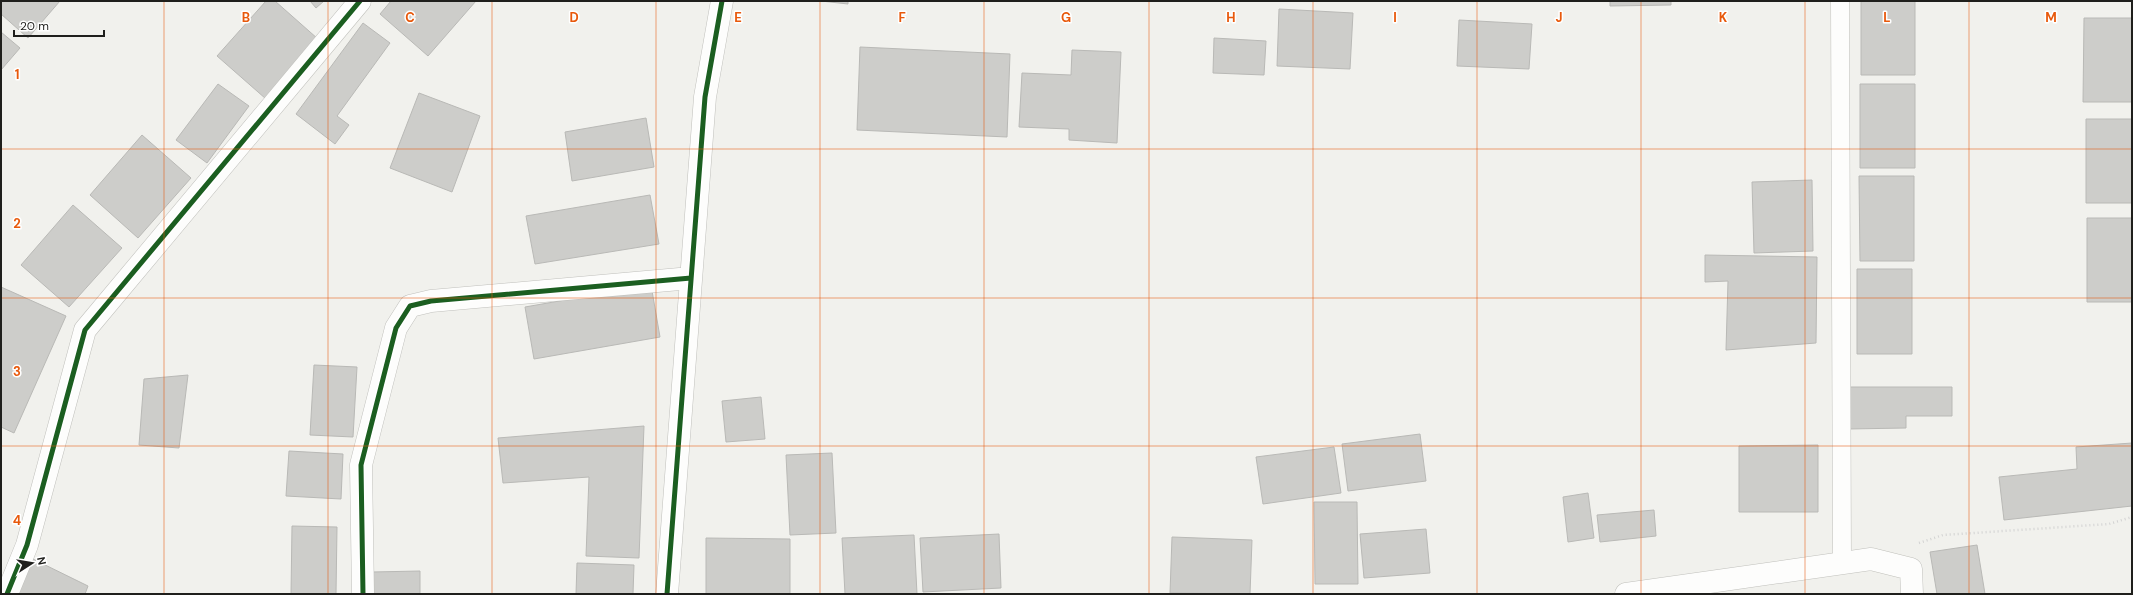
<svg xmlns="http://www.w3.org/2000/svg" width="2133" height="595" font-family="'DM Sans',sans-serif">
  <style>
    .building { fill: #cdcdca; stroke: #b9b9b6 }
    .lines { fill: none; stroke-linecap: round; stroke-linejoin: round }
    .lane-casing { stroke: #c0c0bc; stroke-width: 19 }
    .street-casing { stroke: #c0c0bc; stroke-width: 23 }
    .path { stroke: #d2d2d2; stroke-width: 2.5; stroke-dasharray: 1 3; stroke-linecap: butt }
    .lane { stroke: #fdfdfc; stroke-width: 18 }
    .street { stroke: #fdfdfc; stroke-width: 22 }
    .cycleway-casing { stroke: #fff; stroke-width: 8 }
    .cycleway { stroke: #1b5e20; stroke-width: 5 }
    .grid { fill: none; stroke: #e8590c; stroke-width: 1; stroke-opacity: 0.55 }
    .grid-label { font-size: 13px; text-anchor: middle; font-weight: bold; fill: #e8590c; stroke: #fff; stroke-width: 3; stroke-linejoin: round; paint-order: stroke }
  </style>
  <rect width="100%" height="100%" fill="#f1f1ed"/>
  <path class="building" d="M1 1H60L28 38 1 14Z
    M266 1H275L318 39 266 99 217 56Z
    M310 1H324L316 8Z
    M391 1H476L428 56 380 14Z
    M821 1H848V4Z
    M1610 1H1671V5L1610 6Z
    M1861 1H1915V75H1861Z
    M1279 9 1353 13 1350 69 1277 66Z
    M2084 18H2132V102H2083Z
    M1459 20 1532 24 1529 69 1457 66Z
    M363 23 390 43 337 116 349 125 335 144 296 114Z
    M1 32 20 48 1 70Z
    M1214 38 1266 41 1264 75 1213 73Z
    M860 47 1010 54 1007 137 857 130Z
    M1072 50 1121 52 1117 143 1069 140V129L1019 127 1022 73 1071 75Z
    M218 84 249 106 207 163 176 140Z
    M1860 84H1915V168H1860Z
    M419 93 480 116 452 192 390 168Z
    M646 118 654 167 572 181 565 132Z
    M2086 119H2132V203H2086Z
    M142 135 191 178 138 238 90 195Z
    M1859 176H1914V261H1860Z
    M1812 180 1813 251 1754 253 1752 182Z
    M650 195 659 244 535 264 526 216Z
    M73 205 122 248 69 307 21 265Z
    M2087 218H2132V302H2087Z
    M1705 255 1817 257 1816 343 1726 350 1728 281 1705 282Z
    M1857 269H1912V354H1857Z
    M651 285 660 337 534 359 525 307Z
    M1 287 66 316 14 433 1 427Z
    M314 365 357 367 353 437 310 435Z
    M188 375 179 448 139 445 144 379Z
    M1847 387H1952V416H1906V428L1848 429Z
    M761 397 765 439 726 442 722 401Z
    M644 426 639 558 586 556 589 477 503 483 498 438Z
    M1420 434 1426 481 1348 491 1342 444Z
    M2132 443V506L2004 520 1999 477 2077 469 2076 447Z
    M1818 445V512H1739V446Z
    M1334 447 1341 493 1263 504 1256 457Z
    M289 451 343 454 341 499 286 496Z
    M832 453 836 533 790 535 786 455Z
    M1588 493 1594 538 1568 542 1563 497Z
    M1314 502H1357L1358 584H1315Z
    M1654 510 1656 536 1600 542 1597 515Z
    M292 526 337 527 336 594H291Z
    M1426 529 1430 573 1364 578 1360 534Z
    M999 534 1001 588 923 592 920 538Z
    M914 535 917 594H845L842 538Z
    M1172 537 1252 540 1250 594 1170 593Z
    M706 538 790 539V594H706Z
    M1977 545 1985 594H1937L1930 552Z
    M33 559 88 586 85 594H17Z
    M577 563 634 565 633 594H576Z
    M420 571V594H373L372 572Z"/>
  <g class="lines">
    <g class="lane-casing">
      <path id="lane" d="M1840 1 1842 563"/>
    </g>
    <g class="street-casing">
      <path id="street" d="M7 594 27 545 85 330 360 1
        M363 594 361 465 396 328 410 306 431 301 691 278
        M667 594 705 97 722 1
        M1626 594 1871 559 1911 569 1912 594"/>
    </g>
    <path class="path" d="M1919 543 1943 535 2109 524 2132 517"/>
    <use href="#lane" class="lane"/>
    <use href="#street" class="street"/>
    <g class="cycleway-casing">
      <path id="cycleway" d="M7 594 27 545 85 330 360 1
        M363 594 361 465 396 328 410 306 431 301 691 278
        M667 594 705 97 722 1"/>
    </g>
    <use href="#cycleway" class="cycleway"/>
  </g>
  <path class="grid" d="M164 1V594M328 1V594M492 1V594M656 1V594M820 1V594M984 1V594M1149 1V594M1313 1V594M1477 1V594M1641 1V594M1805 1V594M1969 1V594M1 149H2132M1 298H2132M1 446H2132"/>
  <g class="grid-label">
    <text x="246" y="22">B</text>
    <text x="410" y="22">C</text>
    <text x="574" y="22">D</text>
    <text x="738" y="22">E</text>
    <text x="902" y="22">F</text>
    <text x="1066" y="22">G</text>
    <text x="1231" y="22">H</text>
    <text x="1395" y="22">I</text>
    <text x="1559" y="22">J</text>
    <text x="1723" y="22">K</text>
    <text x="1887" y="22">L</text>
    <text x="2051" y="22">M</text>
    <text x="17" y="79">1</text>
    <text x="17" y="228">2</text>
    <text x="17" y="376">3</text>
    <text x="17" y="525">4</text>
  </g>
  <rect width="2133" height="595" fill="none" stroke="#1f1f1c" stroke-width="4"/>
  <g transform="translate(32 563) rotate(78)" stroke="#ffffff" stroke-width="3" paint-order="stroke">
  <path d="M0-3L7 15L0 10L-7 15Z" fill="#1f1f1c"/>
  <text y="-6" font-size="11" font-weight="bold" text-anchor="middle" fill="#1f1f1c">N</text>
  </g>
  <path d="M14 30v6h90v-6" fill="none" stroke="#1f1f1c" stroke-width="2"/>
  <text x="20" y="30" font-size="12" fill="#1f1f1c" stroke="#ffffff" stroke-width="3" paint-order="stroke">20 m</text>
</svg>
